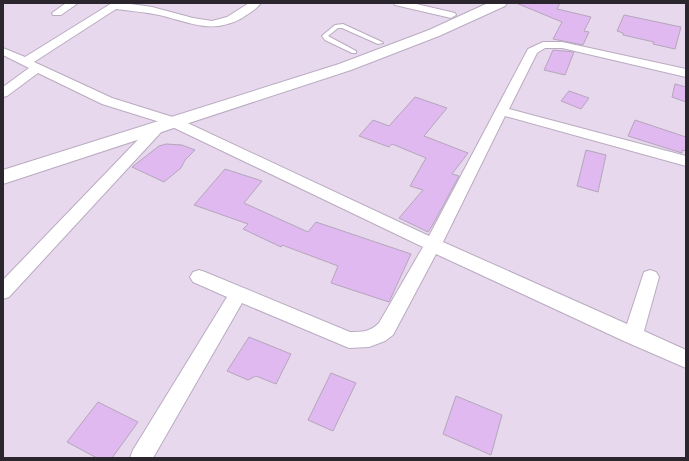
<svg xmlns="http://www.w3.org/2000/svg" width="689" height="461" font-family="Mulish,sans-serif">
  <style>
    .building { fill: #dfb9ef; stroke: #b4a6bb }
    .lines { fill: none; stroke-linecap: round; stroke-linejoin: round }
    .lane-casing { stroke: #b9abc0; stroke-width: 2 }
    .street-casing { stroke: #b9abc0; stroke-width: 2 }
    .secondary-casing { stroke: #b9abc0; stroke-width: 2 }
    .lane { fill: #fff; fill-rule: evenodd }
    .street { fill: #fff; fill-rule: evenodd }
    .secondary { fill: #fff; fill-rule: evenodd }
  </style>
  <rect width="100%" height="100%" fill="#e7d8ee"/>
  <path class="building" d="M516 3H560L557 9 591 17 584 31 589 32 583 45 553 39 562 22Z
    M624 15 681 27 675 49 653 44 654 42 623 35V33L617 31Z
    M553 50 574 52 565 75 544 70Z
    M675 84 686 87V102L672 97Z
    M569 91 589 98 581 109 561 101Z
    M415 97 447 108 424 136 468 153 452 174 459 176 432 226 428 232 399 218 423 190 410 186 426 158 392 144 389 147 359 136 373 120 389 126Z
    M635 120 686 137V151L682 150V153L628 136Z
    M166 144 182 145 195 150 185 160 181 168 164 182 132 167 159 146Z
    M586 150 606 155 598 192 577 186Z
    M225 169 262 181 244 203 308 232 316 222 411 254 389 302 331 283 338 266 282 245 281 247 243 229 248 224 194 205Z
    M249 337 291 354 276 384 256 376 248 380 227 371Z
    M331 373 356 383 333 431 308 420Z
    M456 396 502 415 491 455 443 434Z
    M98 402 138 422 112 458H97L67 442Z"/>
  <g class="lines">
    <g class="lane-casing">
      <path id="lane" d="M343 24 382 42 383 43 378 44 342 28H338L328 36 356 51V53H352L325 40 322 36 323 35 335 25Z"/>
    </g>
    <g class="street-casing">
      <path id="street" d="M66 3H78L61 15H53L52 13Z
        M112 3H124L152 7 193 18 212 21 227 17 249 3H261C257 9 248 14 242 18 211 35 190 22 159 15 145 12 130 11 116 9L34 62 112 98 179 119 429 236 528 49 543 42H562L686 69V77L562 48H545L537 53 509 109 686 156V166L505 116 443 242 627 324 644 272 650 270 656 272 659 277 644 331 686 350V368L626 342 436 254 393 335 385 341 369 347 349 348 242 303 153 458H130L133 450 227 297 193 282 190 277 193 272 199 270 205 272 350 332C362 332 370 332 379 323L423 247 164 123 166 126 164 129 9 297 3 299V280L154 123H163L102 104 38 73 7 96 3 97V87L29 68 3 55V48L25 57Z
        M394 3H412L455 13 456 15 451 18 395 5Z"/>
    </g>
    <g class="secondary-casing">
      <path id="secondary" d="M488 3H507L505 6 439 36 351 70 3 184V170L339 64 429 30Z"/>
    </g>
    <use href="#lane" class="lane"/>
    <use href="#street" class="street"/>
    <use href="#secondary" class="secondary"/>
  </g>
  <rect width="689" height="461" fill="none" stroke="#2b252d" stroke-width="8"/>
</svg>
